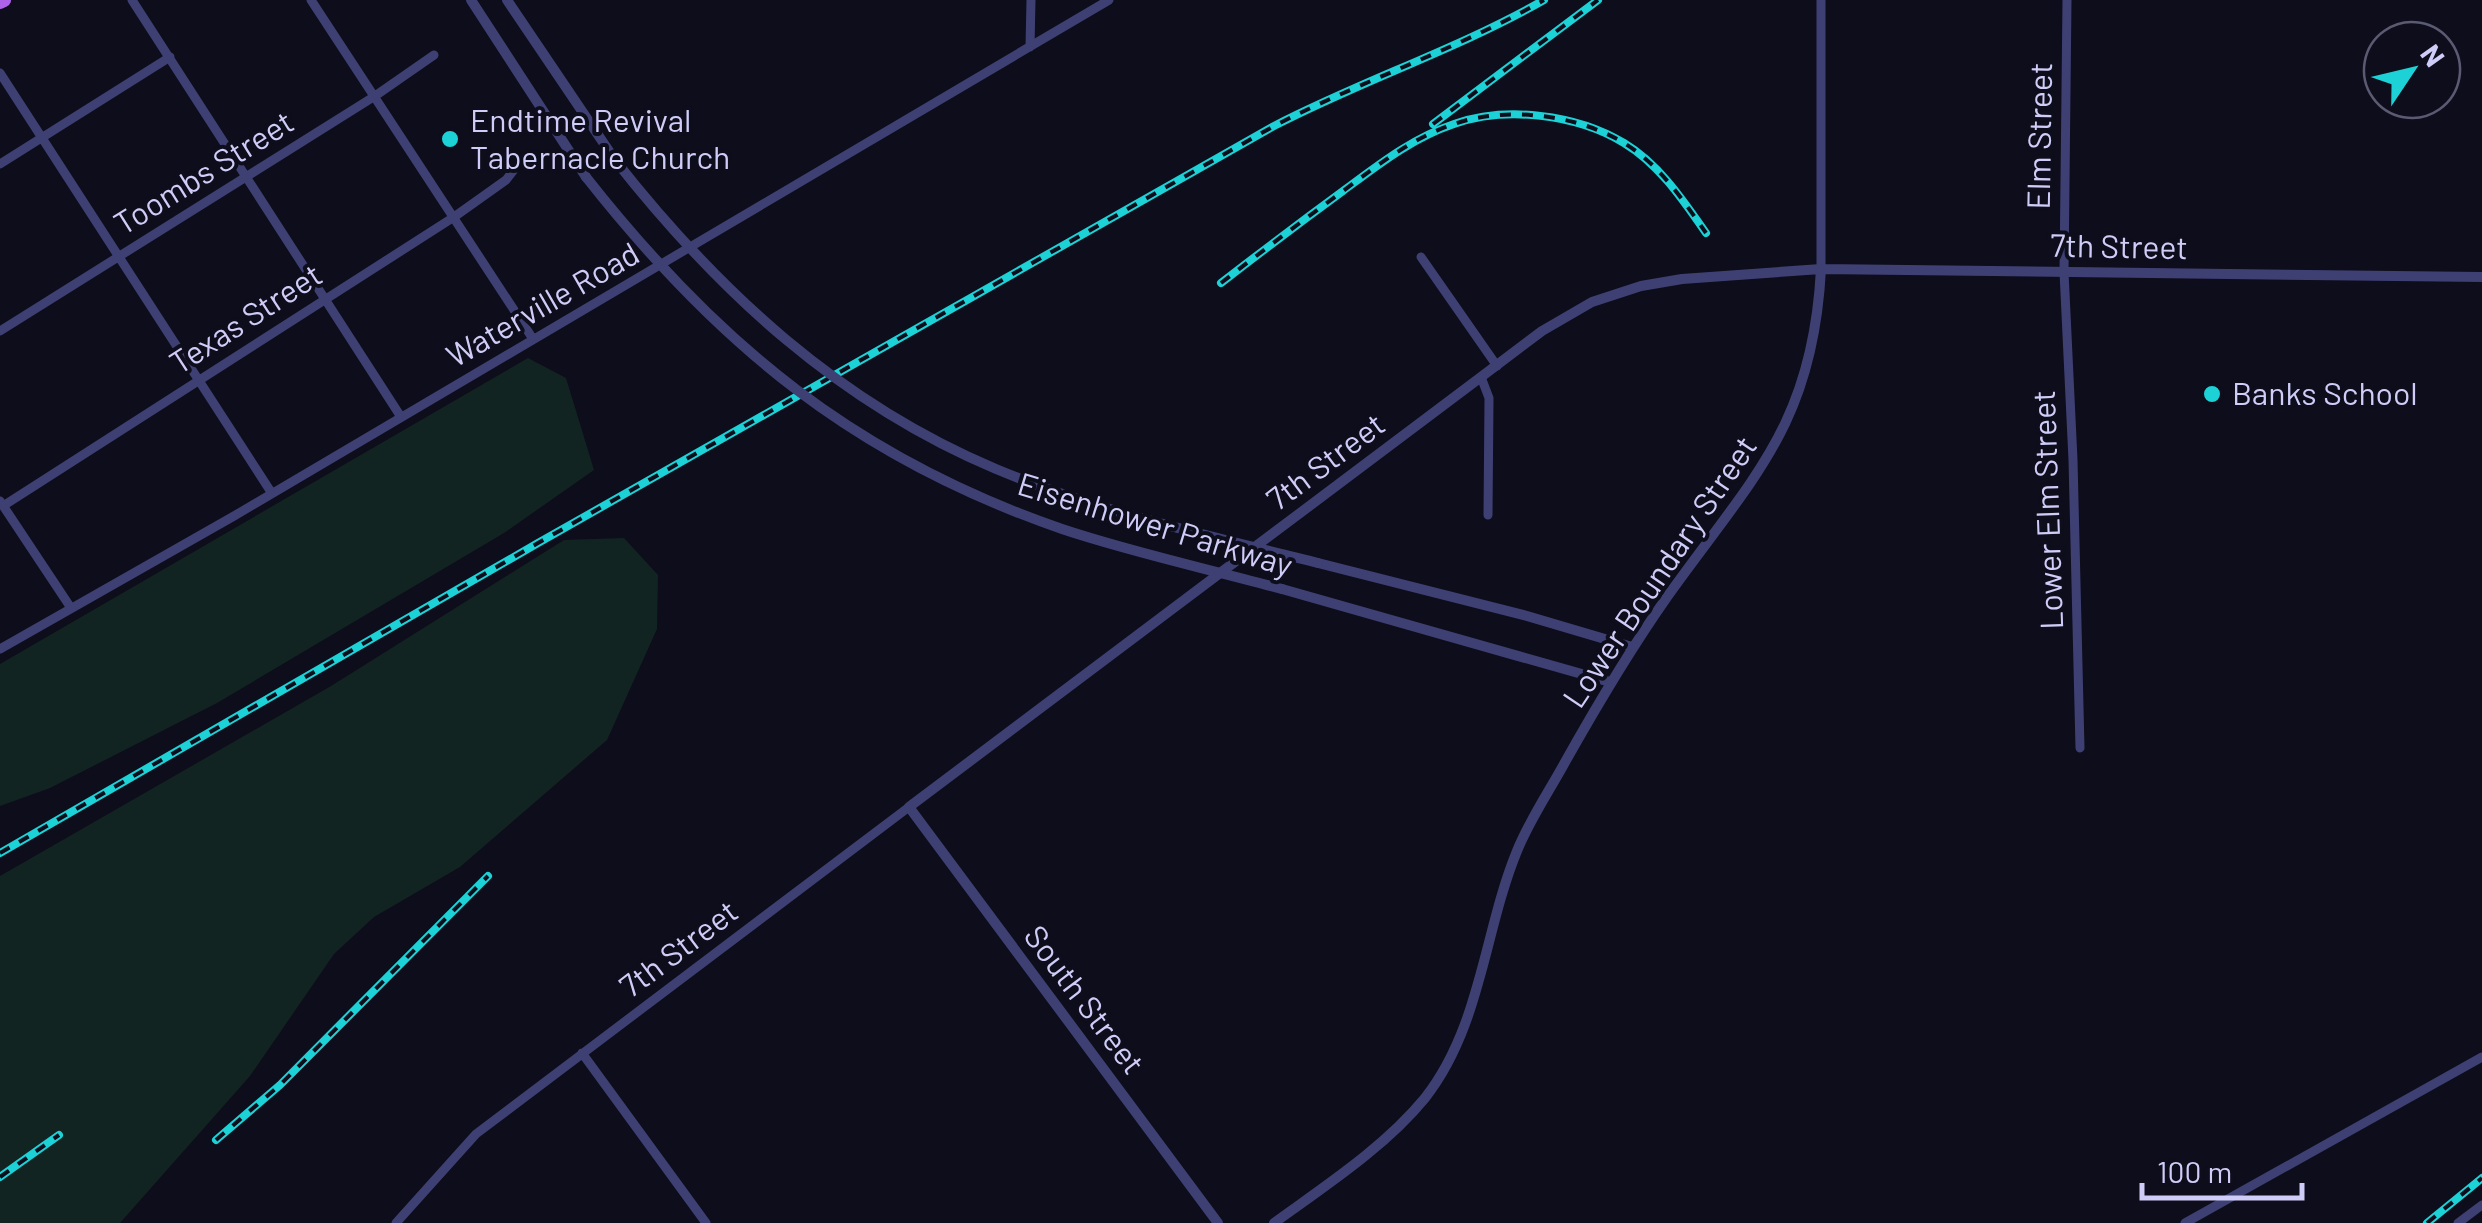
<svg xmlns="http://www.w3.org/2000/svg" width="2482" height="1223" font-family="Barlow,sans-serif">
  <style>
    .green { fill: #112421 }
    .lines { fill: none; stroke-linecap: round; stroke-linejoin: round }
    .minor { stroke: #3e4074; stroke-width: 9 }
    .tertiary { stroke: #3e4074; stroke-width: 10 }
    .primary { stroke: #ad62ea; stroke-width: 14 }
    .rail-casing { stroke: #1cd2d6; stroke-width: 8 }
    .rail { stroke: #0e0d1b; stroke-width: 4; stroke-dasharray: 11; stroke-linecap: butt }
    .tertiary-bridge { stroke: #3e4074; stroke-width: 10 }
    .poi-dot { fill: #1cd2d6; stroke: #0e0d1b; stroke-width: 4 }
    .labels { text-anchor: middle; stroke-width: 8; stroke-linejoin: round; paint-order: stroke }
    .poi-label { font-size: 32px; fill: #cfcdf8; stroke: #0e0d1b; text-anchor: start }
    .street-label { font-size: 32px; fill: #cfcdf8; stroke: #0e0d1b }
  </style>
  <rect width="100%" height="100%" fill="#0e0d1b"/>
  <path class="green" d="M528 358 566 378 594 470 504 533 217 703 50 788 0 806V664Z
    M624 538 658 575 657 629 607 740 460 867 374 917 334 954 250 1076 120 1223H0V876L331 686 564 540Z"/>
  <g class="lines">
    <path class="minor" d="M132 0 401 417
      M311 0 533 339
      M2067 0 2064 272 2073 460 2080 748
      M1030 47 1031 0
      M0 73 271 492
      M0 164 170 57
      M1421 257 1497 366
      M1821 269V0
      M0 331 375 96 434 55
      M1481 377 1489 398 1488 515
      M0 501 71 608
      M3 506 454 217 506 180 513 171
      M0 649 234 516 1109 0
      M582 1053 706 1223
      M396 1223 476 1134 909 807
      M2185 1223 2482 1057
      M2458 1223 2482 1205"/>
    <path class="tertiary" d="M471 0 586 177
      M507 0 615 160
      M1318 563 1527 616 1632 647
      M1282 589 1610 682
      M1218 1223 909 807 1481 377 1542 331 1592 302 1641 286 1682 279 1821 269 2482 277
      M1274 1223C1325 1186 1385 1147 1425 1098 1481 1027 1484 931 1517 851 1529 821 1548 793 1564 764 1596 707 1629 651 1667 597 1752 478 1813 425 1821 269"/>
    <path class="primary" d="M0 2 4 0"/>
    <g class="rail-casing">
      <path id="rail" d="M1433 124 1598 0
        M1221 283C1261 252 1302 221 1343 191 1378 165 1412 138 1454 124 1506 106 1576 114 1624 143 1659 164 1683 200 1706 233
        M0 853 538 543 1274 126C1363 80 1458 49 1544 0
        M216 1140 280 1085 488 876
        M0 1177 59 1135
        M2427 1223 2482 1178"/>
    </g>
    <use href="#rail" class="rail"/>
    <path class="tertiary-bridge" d="M615 160C719 292 839 403 996 469 1099 512 1210 536 1318 563
      M586 177C719 346 856 458 1062 529 1134 553 1209 569 1282 589"/>
  </g>
  <g class="poi-dot">
    <circle cx="450" cy="139" r="10"/>
    <circle cx="2212" cy="394" r="10"/>
  </g>
  <g class="labels">
    <g class="poi-label">
      <text x="470" y="132">Endtime Revival<tspan x="470" dy="37">Tabernacle Church</tspan></text>
      <text x="2232" y="405">Banks School</text>
    </g>
    <g class="street-label">
      <text transform="translate(2040 136) rotate(-89)" y="11">Elm Street</text>
      <text transform="translate(204 173) rotate(-32)" y="11">Toombs Street</text>
      <text transform="translate(2119 247) rotate(1)" y="11">7th Street</text>
      <text transform="translate(543 305) rotate(-30)" y="11">Waterville Road</text>
      <text transform="translate(246 319) rotate(-33)" y="11">Texas Street</text>
      <text transform="translate(1326 462) rotate(-37)" y="11">7th Street</text>
      <text transform="translate(2048 510) rotate(-92)" y="11">Lower Elm Street</text>
      <text transform="translate(1155 525) rotate(17)" y="11">Eisenhower Parkway</text>
      <text transform="translate(1660 572) rotate(-56)" y="11">Lower Boundary Street</text>
      <text transform="translate(679 949) rotate(-37)" y="11">7th Street</text>
      <text transform="translate(1084 1000) rotate(53)" y="11">South Street</text>
    </g>
  </g>
  <g transform="translate(2412 70) rotate(55)"><circle r="48" fill="#0e0d1b" stroke="#5b5a73" stroke-width="2.5"/>
  <path d="M0-8L18 38L0 25L-18 38Z" fill="#1cd2d6"/>
  <text y="-15" font-size="28" font-weight="bold" text-anchor="middle" fill="#cfcdf8">N</text>
  </g>
  <path d="M2142 1183v15h160v-15" fill="none" stroke="#cfcdf8" stroke-width="5"/>
  <text x="2157" y="1183" font-size="30" fill="#cfcdf8" stroke="#0e0d1b" stroke-width="8" paint-order="stroke">100 m</text>
</svg>
